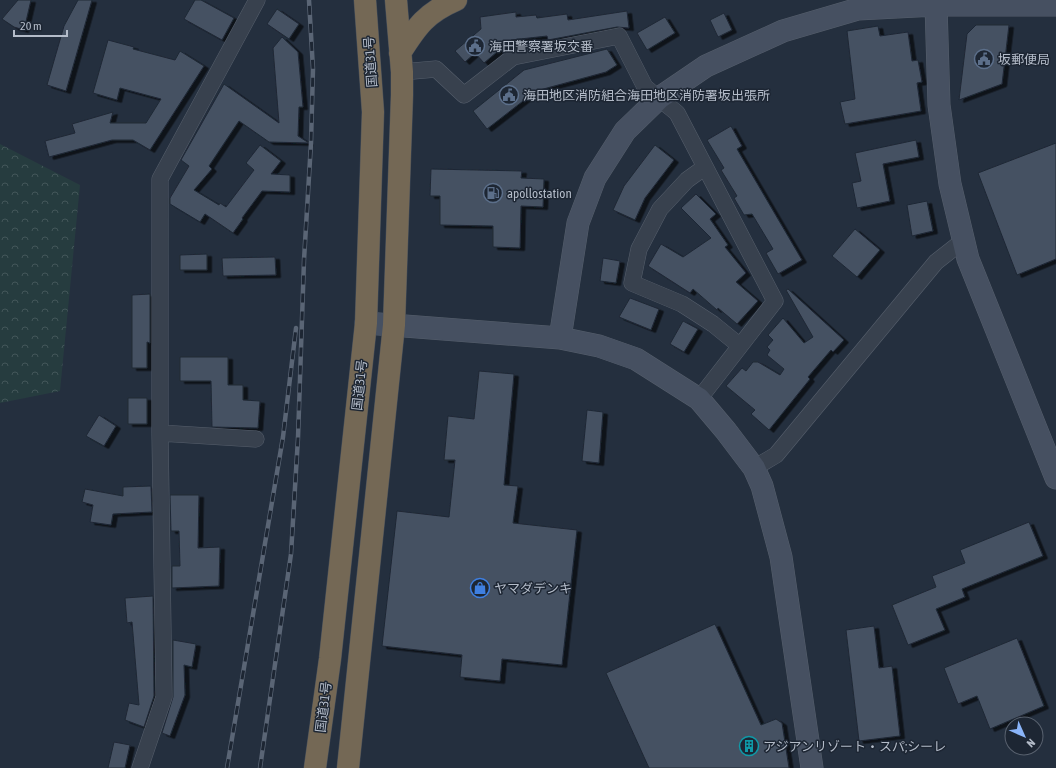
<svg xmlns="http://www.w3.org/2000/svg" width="1056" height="768" font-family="'Asap Condensed','Noto Sans JP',sans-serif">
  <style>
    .forest { fill: url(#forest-crowns) }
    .building { fill: #455162; stroke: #1f2835; filter: url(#shadow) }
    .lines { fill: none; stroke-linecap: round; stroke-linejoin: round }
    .street-casing { stroke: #565f6c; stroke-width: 17 }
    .secondary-casing { stroke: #565f6c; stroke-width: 23 }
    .highway-casing { stroke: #434c59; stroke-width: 23 }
    .street { stroke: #38414e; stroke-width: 16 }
    .secondary { stroke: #465061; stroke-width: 22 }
    .highway { stroke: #746855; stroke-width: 22 }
    .rail-casing { stroke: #5a6575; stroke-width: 4.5 }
    .rail { stroke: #1d2633; stroke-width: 3; stroke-dasharray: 9; stroke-linecap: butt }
    .labels { text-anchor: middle; stroke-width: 3; stroke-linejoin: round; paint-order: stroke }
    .poi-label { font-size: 13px; fill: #b4bcc9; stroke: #1d2633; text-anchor: start }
    .street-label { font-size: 13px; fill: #b4bcc9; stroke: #1d2633 }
  </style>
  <defs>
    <pattern id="forest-crowns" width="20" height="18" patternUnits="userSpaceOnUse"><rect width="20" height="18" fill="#263c3f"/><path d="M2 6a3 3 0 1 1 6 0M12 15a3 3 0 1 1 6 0" fill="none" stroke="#435659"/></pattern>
    <filter id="shadow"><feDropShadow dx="4.5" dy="2.5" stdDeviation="0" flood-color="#0009"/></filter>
  </defs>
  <rect width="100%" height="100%" fill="#242f3e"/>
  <path class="forest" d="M0 144 80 185 60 391 0 403Z"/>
  <path class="building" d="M18 0H31L24 30 14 27 2 19Z
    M78 0H92L66 91 47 85 64 26Z
    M195 0H201L234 18 222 40 184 19Z
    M277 9 299 24 289 39 267 24Z
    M627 11 629 28 617 27 548 40 547 36 511 40V45L504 46 484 63 475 53 465 62 455 51 481 29 480 17 516 12V17L536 15 537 18 567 14 568 20Z
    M724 13 732 30 718 37 710 20Z
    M665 17 675 33 647 50 637 33Z
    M976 25H1009L1002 84 959 100 967 34Z
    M878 26 880 36 908 32 912 61 918 60 922 82 917 83 921 111 845 124 840 102 855 99 847 31Z
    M282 37 298 52 303 107H299L298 136 309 143 269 142 239 121 209 166 212 169 194 190 219 205 220 203 226 207 254 170 246 163 260 145 281 161 271 174 290 175V192L262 191 242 218 243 219 233 233 205 214 200 222 170 204V198L189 166 181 160 224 84 279 123 273 48Z
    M108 40 134 47 133 49 175 60 180 51 204 66 150 150 133 140H112L49 157 45 141 75 133 72 124 113 112 110 123H146L161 99 120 88 117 100 93 93Z
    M607 49 617 65 606 72 536 91 487 129 473 111 524 70Z
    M731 126 742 146 737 149 802 260 778 274 766 253 773 249 752 214 744 215 734 198 737 196 721 170 724 168 707 140Z
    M916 140 919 157 883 164 890 201 857 208 852 183 861 181 855 153Z
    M1056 143V259L1017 275 978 173Z
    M655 145 674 160 645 198 635 220 613 210 624 186Z
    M431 169 522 171 521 178 544 179 543 207 521 206 520 248 493 247V226L440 225V196H430Z
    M696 194 716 214 710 219 728 245 725 247 746 273 736 282 758 301 737 324 718 308 717 310 693 289 690 293 648 266 661 244 683 257 711 238 681 208Z
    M927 201 933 231 912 236 907 205Z
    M855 229 880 250 857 277 832 256Z
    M207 254V270H180V255Z
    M275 257 276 275 223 276 222 258Z
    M603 258 620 261 616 283 600 281Z
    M788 289 844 340 833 352 831 350 808 377 810 379 769 430 751 414 755 410 726 386 742 368 746 371 753 362H758L780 375 784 369 767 355 770 350 767 347 773 340 768 335 783 318 804 343 813 337 786 290Z
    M150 294V343L147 342V368H132V295Z
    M630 298 659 309 651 330 619 317Z
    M683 321 698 329 684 352 670 344Z
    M180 357H228V385H243V400L260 401 258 428 212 427 211 381H180Z
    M479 371 514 374 504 485 518 486 513 523 577 530 562 665 502 659 500 681 460 677 462 655 382 646 397 511 449 517 455 460H444L448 416 474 419Z
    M128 398H147V424H128Z
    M587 410 603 412 599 463 582 461Z
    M99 415 116 426 104 446 86 436Z
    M151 486 152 512 113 514 111 525 90 522 93 505 82 502 85 489 123 496V487Z
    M170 495H199L198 548 220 547 219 586 172 588V566H180L179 531H171Z
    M1029 522 1043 556 962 589 965 597 936 609 945 630 908 645 892 605 936 587 932 576 965 563 960 550Z
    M153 596 154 696 144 727 125 720 129 703 139 705 132 622 127 623 125 598Z
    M715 624 761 725 776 719 782 723 789 768H649L606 673Z
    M874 626 879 668 892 666 900 736 859 741 846 630Z
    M1017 638 1044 706 990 729 977 696 958 704 944 668Z
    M173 640 196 644 192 667 184 665 185 695 170 736 162 733 173 697Z
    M114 742 130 745 125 768H108Z"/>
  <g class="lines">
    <g class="street-casing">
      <path id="street" d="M402 72 436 69 464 95 513 57 619 36 645 87 677 113 775 301 699 399
        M705 167 687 180 660 209 639 249 632 283 682 304 713 324 740 346
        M160 433 256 439
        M754 468 776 455 936 262 964 240
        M140 768 164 697 160 433V179L257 0"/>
    </g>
    <g class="secondary-casing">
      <path id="secondary" d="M936 5 939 105 950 184 968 259 1056 478
        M366 323 560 338 599 346 636 359 699 399 726 431 754 468 762 486 781 557 812 768
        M560 338 578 223 595 178 625 131 659 98 706 66 783 31 858 9 936 5H1056"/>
    </g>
    <g class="highway-casing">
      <path id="highway" d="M400 53C417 26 426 13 456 0
        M315 768 330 659 366 323 373 112 365 0
        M348 768 394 325 402 95V72L396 0"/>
    </g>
    <use href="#street" class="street"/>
    <use href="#secondary" class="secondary"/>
    <use href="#highway" class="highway"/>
    <g class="rail-casing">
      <path id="rail" d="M227 768 283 437 296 328
        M260 768 291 554 298 438 304 260 311 143 313 69 309 0"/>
    </g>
    <use href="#rail" class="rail"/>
  </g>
  <defs>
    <g id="civic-ring" transform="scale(1)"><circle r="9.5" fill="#1d2633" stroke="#5c6f8a" stroke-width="1.5"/><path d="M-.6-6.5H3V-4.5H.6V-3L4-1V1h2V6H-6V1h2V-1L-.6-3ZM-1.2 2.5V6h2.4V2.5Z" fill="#5c6f8a"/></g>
    <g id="fuel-ring" transform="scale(1)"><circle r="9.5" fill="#1d2633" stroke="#5c6f8a" stroke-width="1.5"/><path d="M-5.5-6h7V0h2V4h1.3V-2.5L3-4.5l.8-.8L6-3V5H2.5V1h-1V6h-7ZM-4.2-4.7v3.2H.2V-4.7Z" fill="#5c6f8a"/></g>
    <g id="shop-ring" transform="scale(1)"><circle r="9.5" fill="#1d2633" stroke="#3f7fe0" stroke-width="1.5"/><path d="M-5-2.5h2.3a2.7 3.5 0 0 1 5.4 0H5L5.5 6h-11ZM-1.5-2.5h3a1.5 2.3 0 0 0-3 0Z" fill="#3f7fe0"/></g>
    <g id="building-ring" transform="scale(1)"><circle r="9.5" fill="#1d2633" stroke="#0f9aa8" stroke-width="1.5"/><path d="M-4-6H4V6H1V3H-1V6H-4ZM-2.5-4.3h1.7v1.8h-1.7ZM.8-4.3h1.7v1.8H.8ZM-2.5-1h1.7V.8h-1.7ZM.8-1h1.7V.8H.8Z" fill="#0f9aa8"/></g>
  </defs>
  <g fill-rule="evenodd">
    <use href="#civic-ring" x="475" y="46"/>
    <use href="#civic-ring" x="984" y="59"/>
    <use href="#civic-ring" x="509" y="95"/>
    <use href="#fuel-ring" x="493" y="193"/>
    <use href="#shop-ring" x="480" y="588"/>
    <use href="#building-ring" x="749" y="746"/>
  </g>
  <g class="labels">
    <g class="poi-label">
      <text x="489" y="51">海田警察署坂交番</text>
      <text x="998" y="64">坂郵便局</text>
      <text x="523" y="100">海田地区消防組合海田地区消防署坂出張所</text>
      <text x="507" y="198">apollostation</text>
      <text x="494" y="593">ヤマダデンキ</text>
      <text x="763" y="751">アジアンリゾート・スパ;シーレ</text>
    </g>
    <g class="street-label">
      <text transform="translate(370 62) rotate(-94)" y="5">国道31号</text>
      <text transform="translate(359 385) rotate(-84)" y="5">国道31号</text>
      <text transform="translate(323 707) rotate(-83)" y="5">国道31号</text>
    </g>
  </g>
  <g transform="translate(1024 736) rotate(135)"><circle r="19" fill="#1d2633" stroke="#59626f"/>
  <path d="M0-3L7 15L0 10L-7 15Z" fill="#8ab4f8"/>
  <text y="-6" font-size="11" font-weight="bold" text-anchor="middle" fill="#b4bcc9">N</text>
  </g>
  <path d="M14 30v6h53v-6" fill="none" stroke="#b4bcc9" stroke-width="2"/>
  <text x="20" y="30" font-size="12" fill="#b4bcc9" stroke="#1d2633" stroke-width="3" paint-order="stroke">20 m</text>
</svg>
